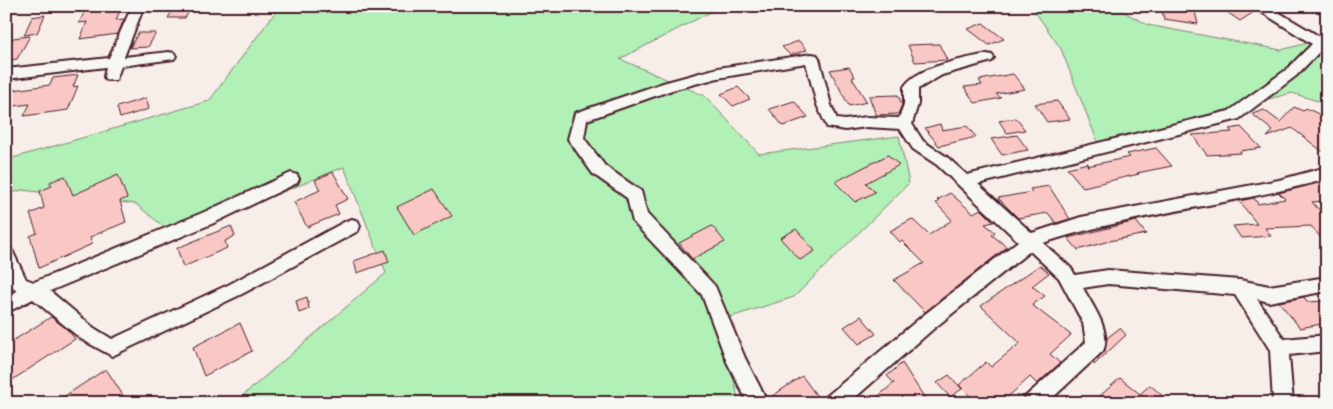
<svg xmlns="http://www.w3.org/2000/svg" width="1333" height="409" font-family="'Playpen Sans',sans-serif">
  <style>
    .green { fill: #b1f0b6; stroke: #7e8870 }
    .building { fill: #f9c8c5; stroke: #4a1f2b }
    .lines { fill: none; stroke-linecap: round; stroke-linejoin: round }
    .minor-casing { stroke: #4a1f2b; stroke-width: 4 }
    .minor { fill: #f6f6f2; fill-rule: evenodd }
  </style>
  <rect width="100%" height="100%" fill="#f7ede9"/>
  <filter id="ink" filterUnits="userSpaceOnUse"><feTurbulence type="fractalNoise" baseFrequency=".02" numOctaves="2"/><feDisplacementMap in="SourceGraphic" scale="10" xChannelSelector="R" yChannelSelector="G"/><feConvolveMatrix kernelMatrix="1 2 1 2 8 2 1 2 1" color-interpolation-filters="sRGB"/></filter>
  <g filter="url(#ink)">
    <path class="green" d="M280 6H615L616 9 627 6H722L620 59 705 96 759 154 899 136 909 183 794 297 721 320 739 403H234L386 273 344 167 175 236 136 204 22 190 6 195V160L209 101Z
      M1031 6H1113L1148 25 1281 50 1327 38V104L1292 93 1098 143 1061 49Z"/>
    <path class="building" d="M122 6 116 20 124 19 118 34 80 39 87 22 79 23 87 7Z
      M175 6H192L185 18H168Z
      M1218 6H1244L1254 12 1240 21Z
      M1161 7 1195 12 1198 24 1164 19Z
      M45 15 37 33 24 35 32 17Z
      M983 23 1004 39 989 45 968 29Z
      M138 33H156L148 47 130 48Z
      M30 36 17 59 6 61V49L13 38Z
      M799 41 807 50 790 55 782 47Z
      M939 44 947 60 915 62 908 45Z
      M849 67 855 77 852 78 867 102 849 106 830 70Z
      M1013 74 1025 89 996 94 1001 98 975 103 964 87 982 85 979 80Z
      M78 75 73 87 78 86 68 110 24 116 30 104 6 107V91L50 85 53 78Z
      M738 87 750 99 733 106 721 94Z
      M898 95 902 105 898 114 876 115 869 96Z
      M146 98 149 109 120 118 117 107Z
      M794 101 808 117 783 126 769 109Z
      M1057 101 1070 119 1047 122 1035 104Z
      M1294 107 1303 111 1306 108 1327 118V155L1292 128 1267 137 1273 131 1252 114 1264 110 1280 122Z
      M1016 118 1025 130 1007 133 999 121Z
      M940 124 942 130 967 126 976 137 939 146 925 128Z
      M1241 127 1261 148 1240 151 1241 153 1207 155 1192 135 1232 132 1229 129Z
      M1017 135 1028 150 1002 155 991 139Z
      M1156 148 1172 166 1137 173 1139 174 1083 187 1067 168 1088 163 1087 166 1130 157 1127 154Z
      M888 155 899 165 866 183 875 192 855 202 835 182Z
      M333 172 348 199 335 205 339 214 307 227 294 202 320 190 315 180Z
      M118 175 127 198 120 201 126 222 90 237 92 244 39 268 30 236 37 233 30 214 44 208 40 191 52 186 50 182 65 176 73 195Z
      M1322 182 1327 188V201L1312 202 1327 219V245L1311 226 1265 228 1271 236 1241 238 1233 226 1257 224 1239 201 1254 198 1258 204 1285 199 1279 193Z
      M1049 186 1070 219 1056 223 1048 213 1018 218 998 198 1032 192 1030 189Z
      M434 189 452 216 414 235 397 207Z
      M950 193 973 213 981 209 994 222 985 224 995 232 992 235 1007 247 925 312 894 280 924 263 902 241 900 242 890 231 912 219 929 235 952 220 936 203 939 201 937 200Z
      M1136 221 1146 234 1109 241 1078 250 1068 238Z
      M231 226 235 236 225 241 227 248 183 267 177 248Z
      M712 226 725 242 692 259 679 243Z
      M796 229 815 251 800 260 780 238Z
      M385 250 389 262 357 273 354 261Z
      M1040 265 1049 273 1032 286 1045 296 1032 305 1071 335 1050 354 1060 363 1037 384 1030 377 1001 403H977L959 385 986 362 991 367 1020 343 981 306Z
      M307 297 309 309 299 313 296 301Z
      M1304 297 1307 302 1327 301V323L1300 328 1279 302Z
      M861 316 876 334 859 344 844 327Z
      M51 317 68 330 75 339 6 384V345Z
      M240 323 252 351 204 376 193 347Z
      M1120 328 1126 335 1094 365 1093 363 1105 351 1107 338Z
      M902 363 928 403H870L894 383 887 376Z
      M106 369 128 403H54Z
      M949 375 962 389 950 397 937 383Z
      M802 376 822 403H770L768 399Z
      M1120 378 1140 394 1150 385 1164 397 1157 403H1107L1100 396Z"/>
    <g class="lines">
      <g class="minor-casing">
        <path id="minor" d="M132 6H144L124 57 169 52 174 53 176 56 174 59 121 66 116 80H106L104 77 106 67 6 79V69L109 58Z
          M1252 6H1268L1327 41V51L1321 50 1296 76 1239 119 978 184 1032 233 1081 217 1279 180 1327 167V179C1233 205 1135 213 1043 243L1071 268 1075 275 1108 270 1240 280 1269 286 1327 277V291L1269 302 1257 299 1284 339 1327 335V351L1289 355 1293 403H1273L1270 350 1235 295 1108 284 1083 288C1092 305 1112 331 1103 351L1047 403H1023L1026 396 1034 389 1086 342 1083 323 1059 278 1030 251 932 330 849 403H824L827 396 920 318 1018 241 937 165 913 149 900 129 867 127 845 130 827 127 817 105 806 63 718 78 672 90 587 120 584 138 605 166 641 191 647 214 715 286 745 358 768 403H748L727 362 702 295 633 222 627 198 593 174 568 139 575 113 663 83 718 68 812 54 817 55 819 58 831 105 837 119 845 120 867 117 899 118 904 104V87C917 66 965 59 987 54L992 55 994 58 992 61 942 75 918 89V104L912 124 923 141 947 157 967 175 1229 111 1286 70 1312 44Z
          M291 173 297 175 299 179 297 183 214 223 50 291 94 328 112 339 230 284 346 221 352 219 358 221 360 226 358 231 242 294 112 356 81 339 33 299 6 313V296L17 291C4 282 6 262 6 248L12 250 26 279 34 282 202 213Z"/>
      </g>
      <use href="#minor" class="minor"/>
    </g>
  </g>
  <rect width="1333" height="409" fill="none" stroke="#f6f6f2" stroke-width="25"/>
  <rect x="12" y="12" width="1308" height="384" fill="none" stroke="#4a1f2b" stroke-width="2" filter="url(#ink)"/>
</svg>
